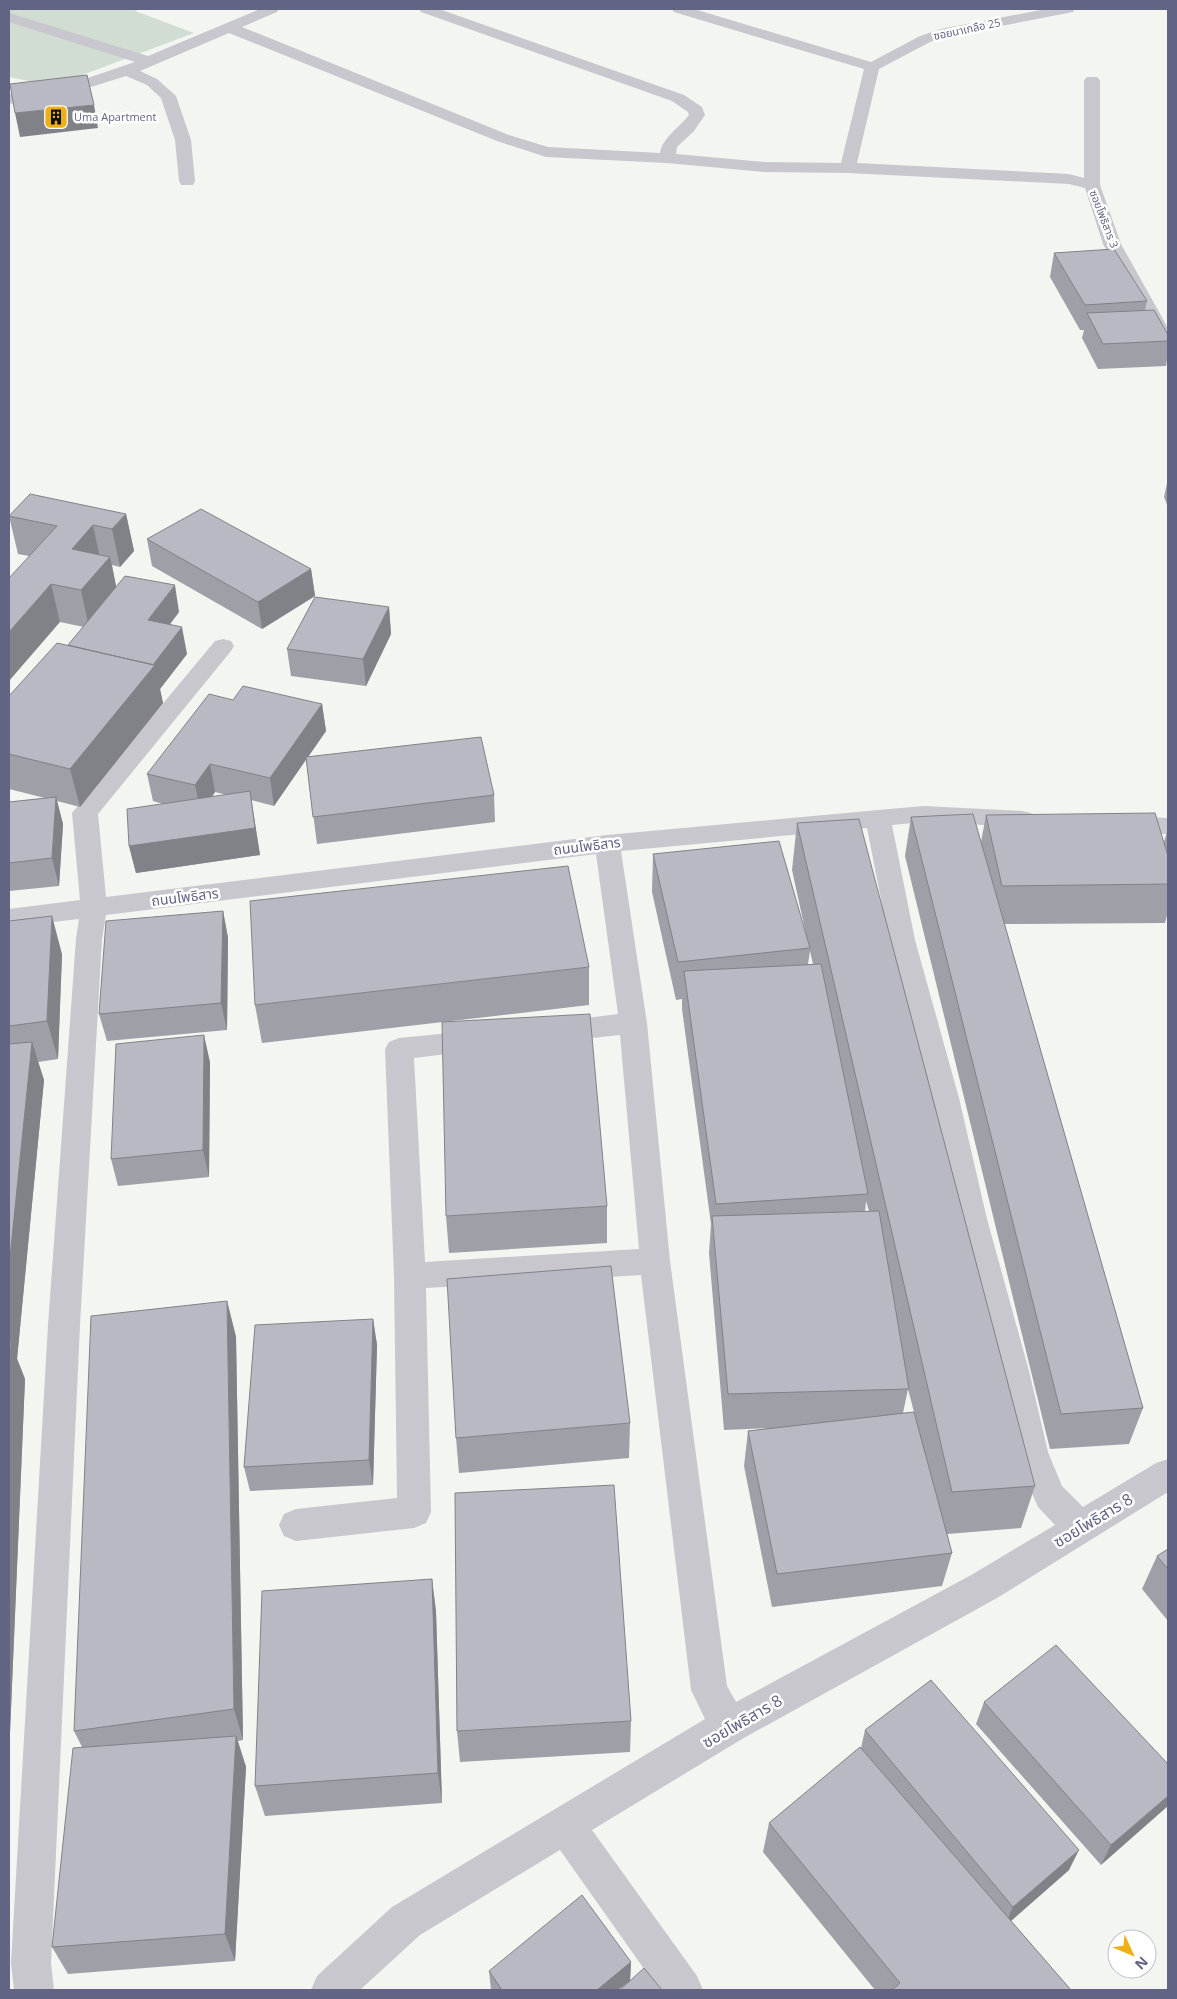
<svg xmlns="http://www.w3.org/2000/svg" width="1177" height="1999" font-family="'Open Sans','Noto Sans Thai',sans-serif">
  <style>
    .green { fill: #d1ddd3 }
    .lines { fill: none; stroke-linecap: round; stroke-linejoin: round }
    .minor { fill: #c7c7cd; fill-rule: evenodd }
    .wall { fill: #9e9fa7; fill-rule: evenodd }
    .shaded-wall { fill: #818288 }
    .building { fill: #b8b9c2; stroke: #818288 }
    .labels { text-anchor: middle; stroke-width: 5; stroke-linejoin: round; paint-order: stroke }
    .far-street-label { font-size: 11px; fill: #626484; stroke: #fff }
    .far-poi-label { font-size: 11px; fill: #626484; stroke: #fff; text-anchor: start }
    .street-label { font-size: 14px; fill: #626484; stroke: #fff }
    .near-street-label { font-size: 16px; fill: #626484; stroke: #fff }
  </style>
  <rect width="100%" height="100%" fill="#f3f5f0"/>
  <path class="green" d="M9 9H140L135 11 194 33 53 86 9 77Z"/>
  <g class="lines">
    <path class="minor" d="M260 9H279L277 12 242 27 509 135 548 147 660 153C662 138 680 127 689 115L688 112 672 101 421 12 419 9H439L684 95 702 107 705 115 694 131 677 147 676 154 765 162 841 163 864 69 674 12 672 9H694L871 62 920 36 941 29 1046 9H1075L1073 12 1068 13 949 36 930 42 879 69 857 163 1069 174 1084 178V80L1087 77H1097L1100 80V185L1121 244 1168 328V350L1161 348 1159 344 1103 244 1085 188 1069 184 848 173 765 172 667 163 546 157 497 141 229 33 140 71 157 79 176 96 191 140 195 181 193 185H181L179 181 175 140 161 98 147 85 126 76 69 94 9 104V94L67 85 135 62 9 22V13L148 56Z
      M223 639 231 641 234 646 231 651 98 814 106 897 607 835 878 810 924 806 1022 811 1031 813 1035 819 1031 825 1022 827 924 822 892 825 915 940 959 1098 987 1219 1029 1371 1048 1452 1062 1486 1083 1507 1156 1463 1168 1459V1492L997 1598 742 1739 592 1830 697 1976 703 1990H659L560 1850 420 1935 360 1990H311L317 1976 392 1907 705 1719 691 1690 641 1275 426 1288 431 1512 426 1523 414 1528 296 1541 284 1536 279 1525 284 1514 296 1509 397 1498 394 1276 385 1049 389 1042 399 1038 480 1030 490 1033 494 1040 490 1047 480 1050 414 1058 425 1262 639 1249 620 1035 555 1042 545 1039 541 1032 545 1025 555 1022 618 1014 596 854 106 915 102 939 80 1325 51 1963 54 1990H14L11 1963 48 1325 76 939 79 919 9 927V909L80 900 72 813 215 641ZM867 828 889 940 931 1098 957 1219 997 1371 1014 1452 1038 1507 1055 1525 973 1574 736 1702 727 1686 670 1261 647 1023 621 851Z
      M1122 816 1168 818V834L1122 832 1113 830 1109 824 1113 818Z"/>
  </g>
  <path class="wall" d="M1054 253 1147 301 1145 310 1168 335V354L1166 366 1098 369 1082 338 1084 330H1080L1050 277Z
    M1168 479V507L1164 497Z
    M126 514 134 551 120 567 112 565 116 587 179 612 170 624 187 654 160 689 163 703 80 807 57 801 63 824 59 886 9 891V802L45 798 9 789V696L68 645 84 627 60 622 29 556 18 554 9 516Z
    M147 539 311 569 315 596 262 629 152 566Z
    M389 607 391 634 366 686 291 676 287 649Z
    M233 700 322 704 326 731 308 757 494 795 495 822 317 844 306 759 274 806 251 800 260 855 136 873 129 846 163 804 153 801 147 774ZM215 792 227 795 212 797Z
    M986 815 1164 842 1168 828V912L1165 923 1004 924 1143 1408 1129 1444 1050 1449 905 856 911 817 981 842Z
    M797 823 1035 1486 1021 1528 947 1534 952 1553 942 1586 772 1607 744 1466 748 1431 769 1428 724 1430 709 1253 711 1224 682 1009V999L676 1000 652 892 653 854 806 934 792 870ZM810 951 813 964H808ZM866 1201 869 1211 865 1212ZM908 1389 914 1412 903 1413Z
    M223 911 228 938 227 1030 107 1041 99 1014Z
    M9 921 62 954 58 1059 38 1062 44 1080 17 1359 25 1379 9 1756Z
    M589 967V1005L262 1043 255 1005Z
    M210 1062 209 1177 118 1186 111 1159Z
    M607 1206V1243L449 1253 446 1216Z
    M227 1301 236 1337 243 1740 238 1741 246 1767 235 1961 68 1974 52 1947 82 1747 74 1731Z
    M373 1319 377 1345 373 1485 250 1491 244 1467Z
    M630 1423 629 1458 459 1473 456 1438Z
    M1168 1549V1621L1142 1589 1157 1556Z
    M432 1579 436 1612 442 1803 265 1816 255 1786Z
    M984 1702 1168 1764 1101 1865 976 1724Z
    M631 1721 630 1752 460 1762 457 1731Z
    M865 1730 1069 1870 1011 1921 1071 1990H875L763 1852 769 1823 861 1748Z
    M631 1962 630 1981 618 1990H491L489 1971Z"/>
  <path class="shaded-wall" d="M94 105 98 128 20 137 15 113Z
    M126 514 134 551 120 567 112 529Z
    M93 525 101 563 72 549Z
    M110 557 118 595 89 628 81 590Z
    M311 569 315 596 262 629 258 602Z
    M51 584 60 622 9 681V632Z
    M175 585 179 612 153 647 148 620Z
    M389 607 391 634 366 686 363 659Z
    M182 627 187 654 160 689 163 703 80 807 70 769Z
    M322 704 326 731 274 806 270 778Z
    M210 764 215 792 201 813 195 785Z
    M250 791 260 855 136 873 129 846Z
    M56 797 63 824 59 886 52 858Z
    M223 911 228 938 227 1030 221 1003Z
    M52 916 62 954 58 1059 47 1021Z
    M204 1035 210 1062 209 1177 203 1150Z
    M32 1042 44 1080 17 1359 9 1338V1267Z
    M227 1301 236 1337 243 1740 234 1709Z
    M373 1319 377 1345 373 1485 369 1460Z
    M11 1343 25 1379 9 1756V1385Z
    M432 1579 436 1612 442 1803 438 1773Z
    M236 1736 246 1767 235 1961 225 1934Z
    M1168 1796V1806L1101 1865 1111 1845Z
    M1079 1850 1069 1870 1004 1927 1013 1907Z
    M631 1962 630 1981 618 1990H597Z"/>
  <path class="building" d="M87 75 94 105 15 113 10 84Z
    M1114 249 1147 301 1085 305 1054 253Z
    M1154 310 1168 335V341L1103 344 1087 313Z
    M30 494 126 514 112 529 93 525 72 549 110 557 81 590 51 584 9 632V578L57 526 9 516Z
    M201 509 311 569 258 602 147 539Z
    M125 576 175 585 148 620 182 627 153 665 68 645Z
    M315 597 389 607 363 659 287 649Z
    M57 643 155 665 70 769 9 754V696Z
    M243 686 322 704 270 778 210 764 195 785 147 774 209 694 233 700Z
    M481 737 494 795 313 817 306 757Z
    M250 791 255 828 129 846 127 809Z
    M56 797 52 858 9 863V802Z
    M1155 813 1168 856V884L1002 886 986 815Z
    M973 814 1143 1408 1061 1414 911 817Z
    M859 819 1035 1486 952 1492 797 823Z
    M779 841 810 948 678 962 653 854Z
    M568 866 589 967 255 1005 250 901Z
    M223 911 221 1003 99 1014 106 921Z
    M52 916 47 1021 9 1026V921Z
    M821 964 868 1194 716 1204 684 971Z
    M590 1014 607 1206 446 1216 442 1022Z
    M204 1035 203 1150 111 1159 116 1044Z
    M32 1042 9 1267V1044Z
    M879 1211 909 1389 728 1394 712 1216Z
    M611 1266 630 1423 456 1438 447 1279Z
    M227 1301 234 1709 74 1731 91 1316Z
    M373 1319 369 1460 244 1467 255 1325Z
    M11 1343 9 1385V1344Z
    M914 1412 952 1553 777 1574 748 1431Z
    M614 1485 631 1721 457 1731 455 1493Z
    M1168 1549V1569L1157 1556Z
    M432 1579 438 1773 255 1786 262 1591Z
    M1056 1645 1168 1764V1796L1111 1845 984 1702Z
    M931 1680 1079 1850 1013 1907 865 1730Z
    M236 1736 225 1934 52 1947 73 1748Z
    M860 1747 1071 1990H892L900 1983 769 1823Z
    M582 1895 631 1962 597 1990H502L489 1971Z
    M644 1968 662 1990H620Z"/>
  <defs>
    <g id="building-square" transform="scale(1.25)"><rect x="-9" y="-9" width="18" height="18" rx="4" fill="#efb017" stroke="#fff"/><path d="M-4-6H4V6H1V3H-1V6H-4ZM-2.5-4.3h1.7v1.8h-1.7ZM.8-4.3h1.7v1.8H.8ZM-2.5-1h1.7V.8h-1.7ZM.8-1h1.7V.8H.8Z" fill="#111"/></g>
  </defs>
  <g fill-rule="evenodd">
    <use href="#building-square" x="56" y="117"/>
  </g>
  <g class="labels">
    <g class="far-street-label">
      <text transform="translate(967 29) rotate(-12)" y="4">ซอยนาเกลือ 25</text>
      <text transform="translate(1104 219) rotate(69)" y="4">ซอยโพธิสาร 3</text>
    </g>
    <g class="far-poi-label">
      <text x="74" y="121">Uma Apartment</text>
    </g>
    <g class="street-label">
      <text transform="translate(587 846) rotate(-7)" y="5">ถนนโพธิสาร</text>
      <text transform="translate(185 897) rotate(-7)" y="5">ถนนโพธิสาร</text>
    </g>
    <g class="near-street-label">
      <text transform="translate(1093 1520) rotate(-31)" y="6">ซอยโพธิสาร 8</text>
      <text transform="translate(742 1721) rotate(-30)" y="6">ซอยโพธิสาร 8</text>
    </g>
  </g>
  <rect width="1177" height="1999" fill="none" stroke="#626484" stroke-width="20"/>
  <g transform="translate(1132 1954) rotate(134)"><circle r="24" fill="#ffffff" stroke="#c0c1ce"/>
  <path d="M0-4L9 19L0 12L-9 19Z" fill="#efb017"/>
  <text y="-8" font-size="14" font-weight="bold" text-anchor="middle" fill="#626484">N</text>
  </g>
</svg>
